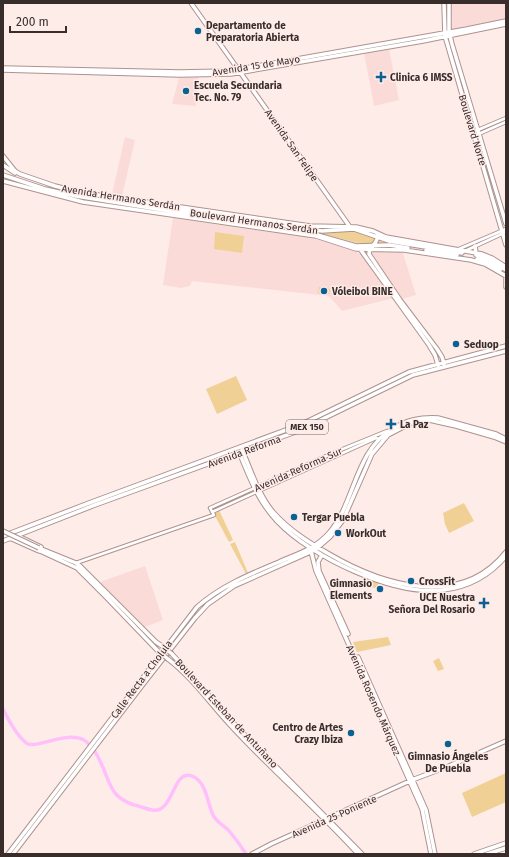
<svg xmlns="http://www.w3.org/2000/svg" width="509" height="857" font-family="'Fira Sans',sans-serif">
  <style>
    .built { fill: #fbdbd8 }
    .green { fill: #f0d094 }
    .lines { fill: none; stroke-linecap: round; stroke-linejoin: round }
    .river { stroke: #ffbffc; stroke-width: 3.5 }
    .minor-casing { stroke: #ae928f; stroke-width: 4.5 }
    .major-casing { stroke: #ae928f; stroke-width: 5.5 }
    .minor { stroke: #fff; stroke-width: 2.5 }
    .major { stroke: #fff; stroke-width: 3.5 }
    .major-bridge-casing { stroke: #ae928f; stroke-width: 5.5; stroke-linecap: butt }
    .major-bridge { stroke: #fff; stroke-width: 3.5 }
    .poi-dot { fill: #0c6193; stroke: #feece9; stroke-width: 1.5 }
    .labels { text-anchor: middle; stroke-width: 3; stroke-linejoin: round; paint-order: stroke }
    .shield { fill: #feece9; stroke: #746665; stroke-width: 1 }
    .shield-label { font-size: 9px; font-weight: bold; fill: #392d2c }
    .poi-label { font-size: 10px; font-weight: bold; fill: #392d2c; stroke: #feece9; text-anchor: start }
    .street-label { font-size: 10px; fill: #392d2c; stroke: #feece9 }
  </style>
  <rect width="100%" height="100%" fill="#feece9"/>
  <path class="built" d="M451 3H506V19L452 31Z
    M389 49 399 100 374 106 364 53Z
    M198 77 196 106 172 104 179 78Z
    M125 137 135 140 122 196 112 194Z
    M173 218 305 237 323 241 362 254 394 298 342 311 329 296 192 281 190 286 181 288 163 285Z
    M372 249 402 250 416 295 402 299 372 253Z
    M145 566 163 620 145 627 100 582Z"/>
  <path class="green" d="M354 231 392 243 391 244 358 243 324 234V232Z
    M215 232 244 236 242 253 214 249Z
    M319 287 330 289 329 294 318 293Z
    M236 376 247 400 217 414 206 389Z
    M464 503 474 521 449 533 445 524 443 513Z
    M219 510 233 540 229 542 213 512Z
    M235 542 248 573 246 574 230 544Z
    M370 579 379 581 378 585 375 588 370 587 368 582Z
    M388 637 391 645 357 652 353 642Z
    M439 658 444 669 438 671 433 661Z
    M506 773V802L472 817 462 793Z"/>
  <g class="lines">
    <path class="river" d="M3 709C8 719 19 739 28 744 38 748 66 731 84 740 88 742 90 746 93 749 98 755 101 763 104 770 112 790 114 798 134 805 140 806 146 809 152 810 174 814 172 769 192 776 207 782 207 803 213 815 216 822 225 826 230 832 236 839 241 846 246 854"/>
    <g class="minor-casing">
      <path id="minor" d="M473 132 506 118
        M474 136 506 122
        M459 249 506 229
        M465 251 506 232
        M212 512 376 438 379 439
        M76 563 214 515 210 508 333 453 387 431"/>
    </g>
    <g class="major-casing">
      <path id="major" d="M191 3 350 227
        M444 3 445 36 506 245
        M449 3V32L452 44 506 224
        M3 68 180 72 228 71 467 29 506 21
        M3 70 180 75 231 74 423 41 506 24
        M3 156 15 171 20 174 55 186 78 192 310 226 356 227 373 231 386 237 482 254 492 258 506 267
        M3 165 15 173
        M3 175 45 189 76 196 250 224
        M3 181 83 202 316 236 356 249 404 250 471 260 485 264 506 276
        M119 201 322 231 354 229 389 241 462 253
        M314 234 356 246 389 245 408 248
        M378 234C378 245 369 246 369 254L400 300 437 349 442 357 444 364
        M475 246 476 253
        M360 249 429 345 435 355 438 365
        M426 250 457 255
        M476 255 489 260 506 270
        M477 259 488 263 500 270
        M506 278V287
        M242 450C251 470 258 494 273 512 289 530 308 542 329 554 382 585 460 610 506 552
        M239 452C249 476 258 501 277 521 311 557 393 596 443 590 468 587 490 575 506 556
        M3 536 89 503 302 424 409 372 506 346
        M18 536 41 547
        M12 539 39 551
        M3 541 95 505 298 431 413 375 506 351
        M39 548 76 563 80 566 156 642 162 646
        M38 550 77 568 106 597 158 651
        M311 551 316 571 422 809 431 854
        M322 555 318 562 319 571 348 634
        M172 654 237 727 362 854
        M358 657 426 810 435 854
        M168 659C193 678 211 705 233 728 273 771 318 810 358 854
        M8 854 197 607C221 586 250 574 279 562 297 554 315 549 329 533 355 503 355 451 392 429 407 420 420 417 438 418L496 434 506 439
        M13 854 144 683 195 618 208 604 234 586 315 550 330 537 343 520 372 454 388 435 411 423 429 420 456 426 494 437 506 442
        M252 854 271 844 412 780 449 766 506 741
        M474 854 506 843
        M487 854 506 848"/>
    </g>
    <use href="#minor" class="minor"/>
    <use href="#major" class="major"/>
    <g class="major-bridge-casing">
      <path id="major-bridge" d="M3 531 39 548
        M162 646 172 654
        M158 651 168 659"/>
    </g>
    <use href="#major-bridge" class="major-bridge"/>
  </g>
  <g class="poi-dot">
    <circle cx="198" cy="31" r="4"/>
    <path d="M379 71h4v4h4v4h-4v4h-4v-4h-4v-4h4z"/>
    <circle cx="186" cy="91" r="4"/>
    <circle cx="324" cy="291" r="4"/>
    <circle cx="456" cy="344" r="4"/>
    <path d="M389 418h4v4h4v4h-4v4h-4v-4h-4v-4h4z"/>
    <circle cx="294" cy="517" r="4"/>
    <circle cx="338" cy="533" r="4"/>
    <circle cx="411" cy="581" r="4"/>
    <circle cx="380" cy="589" r="4"/>
    <path d="M482 597h4v4h4v4h-4v4h-4v-4h-4v-4h4z"/>
    <circle cx="351" cy="733" r="4"/>
    <circle cx="448" cy="744" r="4"/>
  </g>
  <g class="labels">
    <rect class="shield" x="286" y="420" width="42" height="14" rx="3"/>
    <g class="shield-label">
      <text x="307" y="430">MEX 150</text>
    </g>
    <g class="poi-label">
      <text x="206" y="29">Departamento de<tspan x="206" dy="12">Preparatoria Abierta</tspan></text>
      <text x="390" y="81">Clinica 6 IMSS</text>
      <text x="194" y="89">Escuela Secundaria<tspan x="194" dy="12">Tec. No. 79</tspan></text>
      <text x="332" y="295">Vóleibol BINE</text>
      <text x="464" y="348">Seduop</text>
      <text x="400" y="428">La Paz</text>
      <text x="302" y="521">Tergar Puebla</text>
      <text x="346" y="537">WorkOut</text>
      <text x="419" y="585">CrossFit</text>
      <text x="372" y="587" text-anchor="end">Gimnasio<tspan x="372" dy="12">Elements</tspan></text>
      <text x="475" y="601" text-anchor="end">UCE Nuestra<tspan x="475" dy="12">Señora Del Rosario</tspan></text>
      <text x="343" y="731" text-anchor="end">Centro de Artes<tspan x="343" dy="12">Crazy Ibiza</tspan></text>
      <text x="448" y="760" text-anchor="middle">Gimnasio Ángeles<tspan x="448" dy="12">De Puebla</tspan></text>
    </g>
    <g class="street-label">
      <text transform="translate(256 65) rotate(-9)" y="4">Avenida 15 de Mayo</text>
      <text transform="translate(473 130) rotate(73)" y="4">Boulevard Norte</text>
      <text transform="translate(292 145) rotate(55)" y="4">Avenida San Felipe</text>
      <text transform="translate(121 197) rotate(9)" y="4">Avenida Hermanos Serdán</text>
      <text transform="translate(254 221) rotate(8)" y="4">Boulevard Hermanos Serdán</text>
      <text transform="translate(244 451) rotate(-20)" y="4">Avenida Reforma</text>
      <text transform="translate(298 469) rotate(-24)" y="4">Avenida Reforma Sur</text>
      <text transform="translate(141 679) rotate(-53)" y="4">Calle Recta a Cholula</text>
      <text transform="translate(374 700) rotate(66)" y="4">Avenida Rosendo Márquez</text>
      <text transform="translate(227 713) rotate(47)" y="4">Boulevard Esteban de Antuñano</text>
      <text transform="translate(334 816) rotate(-24)" y="4">Avenida 25 Poniente</text>
    </g>
  </g>
  <rect width="509" height="857" fill="none" stroke="#392d2c" stroke-width="8"/>
  <path d="M10 26v6h56v-6" fill="none" stroke="#392d2c" stroke-width="2"/>
  <text x="16" y="26" font-size="12" fill="#392d2c" stroke="#feece9" stroke-width="3" paint-order="stroke">200 m</text>
</svg>
